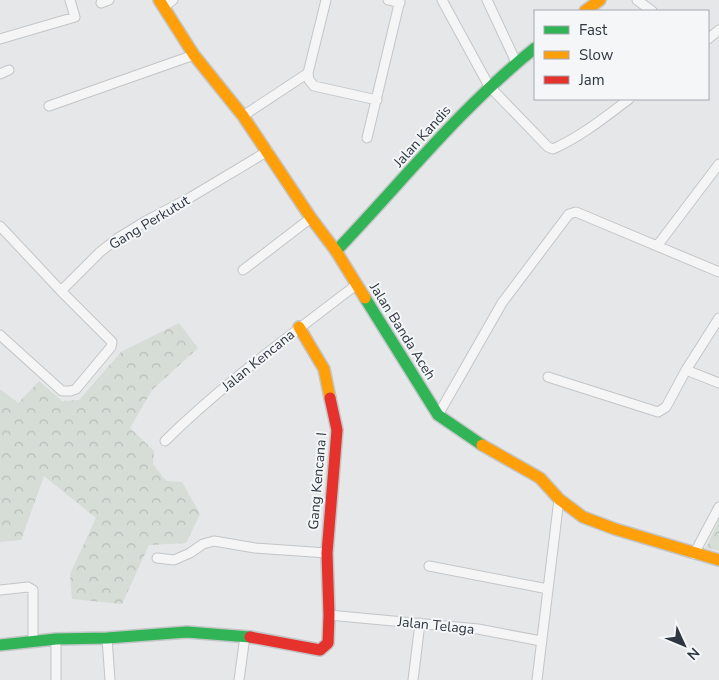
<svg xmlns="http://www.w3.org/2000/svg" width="719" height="680" font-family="'Nunito Sans',sans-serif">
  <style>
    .forest { fill: url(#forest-crowns) }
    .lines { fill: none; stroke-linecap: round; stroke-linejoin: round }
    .street-casing { stroke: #c3c5c7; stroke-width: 11 }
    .fast-casing { stroke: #c3c5c7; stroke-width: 14 }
    .slow-casing { stroke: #c3c5c7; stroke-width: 14 }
    .jam-casing { stroke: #c3c5c7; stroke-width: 14 }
    .street { stroke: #f5f5f6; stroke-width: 9 }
    .fast { stroke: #30b455; stroke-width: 11 }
    .slow { stroke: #ff9f0a; stroke-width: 11 }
    .jam { stroke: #e5322d; stroke-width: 11 }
    .labels { text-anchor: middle; stroke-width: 4; stroke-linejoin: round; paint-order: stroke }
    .street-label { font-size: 14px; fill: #2d3641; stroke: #f4f6f8 }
  </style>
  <defs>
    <pattern id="forest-crowns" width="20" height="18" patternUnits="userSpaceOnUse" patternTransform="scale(1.25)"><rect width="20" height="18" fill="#d6dcd6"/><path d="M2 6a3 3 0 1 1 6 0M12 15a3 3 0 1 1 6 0" fill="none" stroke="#b8bdb9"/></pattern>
  </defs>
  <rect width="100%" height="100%" fill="#e5e7e9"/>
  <path class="forest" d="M179 323 198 348 152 390 130 428 154 451 153 464 166 481 182 482 200 514 186 543 149 545 122 604 72 599 70 574 96 518 44 476 21 540 0 542V389L18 403 39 381 62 401 79 400 121 352Z
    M719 520V551L706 548Z"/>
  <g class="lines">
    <g class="street-casing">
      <path id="street" d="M326 0 308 73 309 80 314 86 377 100
        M388 0 400 3
        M442 0 489 86 548 147 553 149C582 136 605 117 629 99
        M487 0 516 62
        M637 0 652 11
        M101 3 109 0
        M164 7 173 0
        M0 39 75 17 70 0
        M708 39 719 30
        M0 74 9 70
        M49 106 194 55
        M243 116 308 73
        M367 138 400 0
        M0 226 61 291
        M657 246 719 164
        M243 270 311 218
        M0 335 62 391H70L76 389 111 347 112 342 61 291 100 252 118 238 144 222 191 197 268 151
        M686 370 719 383
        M548 377 658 412 666 407 686 370 719 318
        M438 415 502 303 569 214 576 212 719 272
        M165 441C224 383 291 335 356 285
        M694 554 719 507
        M157 558 174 560 190 553 203 544 214 541 255 548 327 553
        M429 566 548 589
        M0 590 28 587 33 590V642
        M329 615 478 629 541 641
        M107 638 110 680
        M56 680V639
        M239 680 245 636
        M413 680 420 623
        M537 680 559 499"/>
    </g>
    <g class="fast-casing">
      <path id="fast" d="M336 251C402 182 460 108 535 48
        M365 298 438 415 482 445
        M0 645 56 639 107 638 187 632 250 637"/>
    </g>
    <g class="slow-casing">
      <path id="slow" d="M159 0 194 55 243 116 311 218 336 251 365 298
        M585 11 600 0
        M299 327 324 369 330 398
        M482 445 540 478 559 499 583 517 615 529 719 560"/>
    </g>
    <g class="jam-casing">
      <path id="jam" d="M250 637 320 650 328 643 329 615 327 553 337 430 330 398"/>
    </g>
    <use href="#street" class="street"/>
    <use href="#fast" class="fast"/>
    <use href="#slow" class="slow"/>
    <use href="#jam" class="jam"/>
  </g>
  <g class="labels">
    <g class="street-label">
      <text transform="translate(422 136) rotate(-48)" y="5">Jalan Kandis</text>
      <text transform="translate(149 222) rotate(-31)" y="5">Gang Perkutut</text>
      <text transform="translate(403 331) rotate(58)" y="5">Jalan Banda Aceh</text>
      <text transform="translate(258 360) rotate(-39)" y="5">Jalan Kencana</text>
      <text transform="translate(317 481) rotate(-85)" y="5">Gang Kencana I</text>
      <text transform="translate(436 625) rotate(6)" y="5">Jalan Telaga</text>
    </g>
  </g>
  <rect x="534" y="10" width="175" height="90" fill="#f4f6f8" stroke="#a4a9af"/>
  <rect x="544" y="26" width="25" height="8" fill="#30b455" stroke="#a4a9af"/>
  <text x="579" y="35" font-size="15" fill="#2d3641">Fast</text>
  <rect x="544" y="51" width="25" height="8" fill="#ff9f0a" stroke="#a4a9af"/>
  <text x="579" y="60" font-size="15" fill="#2d3641">Slow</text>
  <rect x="544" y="76" width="25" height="8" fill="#e5322d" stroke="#a4a9af"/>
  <text x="579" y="85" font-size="15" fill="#2d3641">Jam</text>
  <g transform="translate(684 645) rotate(134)" stroke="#f4f6f8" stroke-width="4" paint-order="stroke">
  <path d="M0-4L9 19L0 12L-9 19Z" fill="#2d3641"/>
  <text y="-8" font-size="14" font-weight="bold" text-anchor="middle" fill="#2d3641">N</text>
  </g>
</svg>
